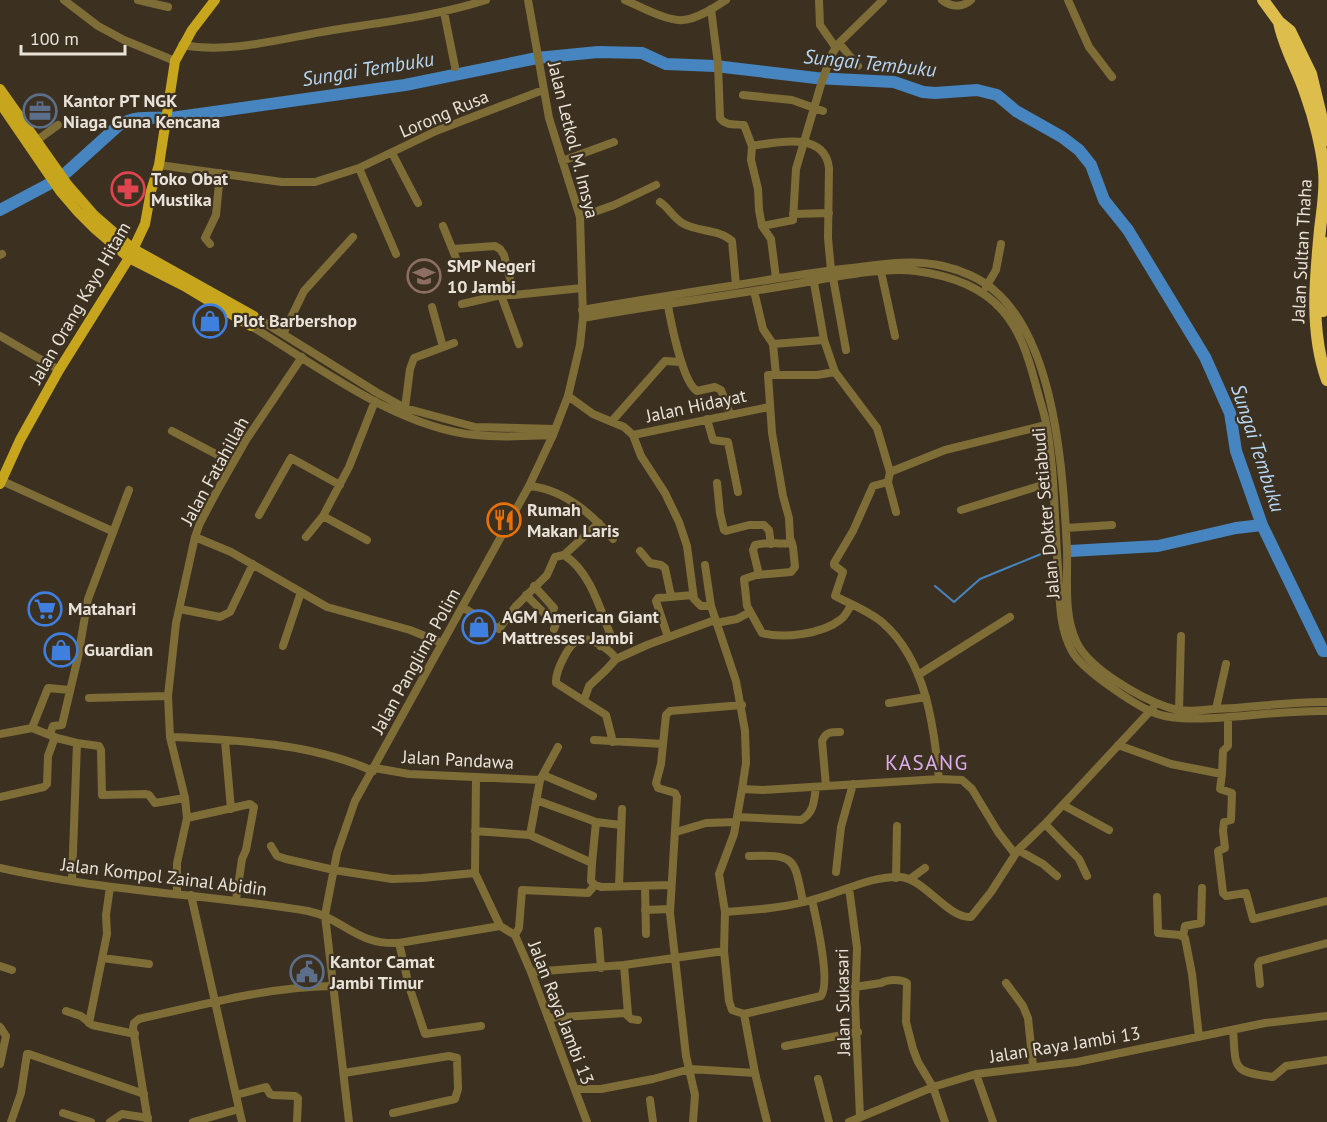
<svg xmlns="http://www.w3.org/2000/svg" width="1327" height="1122" font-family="'PT Sans',sans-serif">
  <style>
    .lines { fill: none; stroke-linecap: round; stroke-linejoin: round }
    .stream { stroke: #4685bf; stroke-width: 2 }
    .river { stroke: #4685bf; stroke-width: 12 }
    .minor { stroke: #7e6d37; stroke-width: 8 }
    .major { stroke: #c7a51c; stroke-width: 10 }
    .highway { stroke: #ddbd4b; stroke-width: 12 }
    .labels { text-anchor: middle; stroke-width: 4.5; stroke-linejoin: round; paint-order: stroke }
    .poi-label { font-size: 18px; font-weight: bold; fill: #e9e2d8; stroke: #3c3121; text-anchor: start }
    .street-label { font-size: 18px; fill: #e9e2d8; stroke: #3c3121 }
    .water-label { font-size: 20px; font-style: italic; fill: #b7d7f6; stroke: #3c3121 }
    .quarter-label { font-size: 21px; letter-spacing: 1.5px; fill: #dcadeb; stroke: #3c3121 }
  </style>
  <rect width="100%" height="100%" fill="#3c3121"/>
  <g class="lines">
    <path class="stream" d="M935 586 954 602 980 579 1041 554 1054 552"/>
    <path class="river" d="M67 172 119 125C136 115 152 118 171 118L405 85 537 58 598 52 642 53 666 64 715 66 816 78 894 82 923 92 935 93 977 90 997 95 1016 111 1062 137 1079 150 1091 165 1104 200 1128 230 1205 357 1230 413 1236 451 1262 525 1323 651H1327
      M0 210 49 184
      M1070 551 1158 546 1236 528 1262 525"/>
    <path class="minor" d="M64 0 98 26 124 40 175 61
      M138 0 168 7
      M625 0C639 6 668 22 683 20 697 19 714 8 726 0
      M819 0 820 25 836 48
      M942 0C951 7 962 8 971 0
      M1068 0 1089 47 1112 77
      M711 9 718 64 720 118C725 126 736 124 744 125L752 146 751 160 758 189 759 210 762 226 771 239 776 278
      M444 12 455 67
      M839 43 858 66
      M182 45C232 54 283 38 333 30 384 22 436 16 486 0
      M743 95 792 100 823 111
      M36 141 58 125
      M752 146C777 142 825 131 829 168L828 238 831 270
      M392 153 418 203
      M562 161 614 142
      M159 165 282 182H315L359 168 436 131 543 90
      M359 168 396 254
      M660 202C669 208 674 219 684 224 699 232 719 229 732 241L736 285
      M793 214 829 213
      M580 217 614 205 656 185
      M443 226 460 268
      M762 226 793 220 796 169 822 81 832 54 839 43 883 0
      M210 244 205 238 216 215 220 173
      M453 249 495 246 500 249 504 255 514 295 582 288
      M0 255 2 254
      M880 267 895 336
      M813 277 824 340 835 372 877 428 890 472
      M833 278 846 350
      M986 287 996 270 1001 244
      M754 291 763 329 773 344
      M501 295 519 344
      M667 300C670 318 682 382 697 391L715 387 721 390 730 414
      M462 304 501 295H514
      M432 307 443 347
      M582 310C634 301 685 293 736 285 775 279 813 272 852 268 882 264 913 259 943 266 961 270 982 279 995 291 1056 344 1063 473 1067 549 1068 580 1063 615 1077 643 1090 669 1140 698 1167 707 1183 713 1199 710 1215 709 1252 708 1290 701 1327 702
      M254 316 376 392 405 408 475 427 555 429
      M583 318C648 306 713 298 778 287 818 281 877 266 916 271 947 275 980 285 1002 310 1020 330 1028 356 1035 382 1038 394 1042 406 1045 418 1055 466 1054 518 1058 567 1060 595 1058 626 1072 651 1081 669 1132 703 1152 712 1171 720 1194 719 1215 718 1252 716 1290 710 1327 711
      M251 326C318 366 396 427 475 435 501 438 527 436 553 435
      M283 334 304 291 353 237
      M0 336 59 370
      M824 340 773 344 776 375H768L772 433 783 496 789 518 790 538 793 547 795 567 791 572 756 575 744 579 747 606 762 633C783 639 822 634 840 620 845 617 848 610 851 605
      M776 375H817L835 372
      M568 396 593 414 624 427 633 435 641 456 665 493 679 522 687 546 694 599 701 606H711L736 681 745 731 746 763 742 789 734 834 719 874 725 912 724 951 729 1001 732 1010 744 1014 821 996C831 982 816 918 812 900
      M405 408 410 369 414 358 454 343
      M707 419 713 440 728 442 738 492
      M612 421 665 361 681 362
      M172 431 233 463
      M633 435 769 407
      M0 480 112 531
      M888 482 896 512
      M717 483 720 513 724 530 726 531 749 525H764L769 530 771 544
      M529 486C563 489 592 514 613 539
      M961 510 1052 482
      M259 515 291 458 340 485
      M1066 528 1112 525
      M195 537 231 552 327 607 410 630 442 643
      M306 537 323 516
      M367 540 323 516 349 467 375 401
      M640 551 650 563 661 565 665 568 671 596
      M564 555 599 523
      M705 565 711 606
      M759 575 753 550 755 545C767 541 779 545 792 543
      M526 595 547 616 554 608 534 586
      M462 607 499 629 516 606 547 575 555 557 564 555C590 571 600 609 611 636L610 639 600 646
      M180 609 220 617 230 612 253 564
      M547 616 556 624 554 629
      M716 623 737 619 750 612
      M668 637 656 601 658 598 693 595
      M283 646 301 592
      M918 675 1010 617
      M89 698 168 696
      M584 700 589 686 606 670 616 659 647 645 715 620
      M889 703 926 697
      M1216 709 1226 664
      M1179 711 1181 636
      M32 728 48 688 70 690
      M0 734 32 728 57 738 77 743 72 880
      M50 734 53 726 62 725 78 657 88 599 129 490
      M170 737C237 740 311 743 373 771
      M594 740 663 744
      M225 741 231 809
      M613 742 606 715 556 683C555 672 569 642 580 639 591 637 611 650 616 659
      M77 743 99 746 101 750 102 795 145 794 149 795 155 803 185 798
      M1118 745 1171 764 1222 774 1220 789 1232 793 1231 820 1224 822 1223 831 1225 848 1218 851 1223 893 1226 896 1246 893 1253 919 1327 901
      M375 768 409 774 540 780
      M1222 774 1223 751 1228 746V717
      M543 775 593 796
      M939 779C934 726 926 661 883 623 869 611 850 604 835 596L843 572 834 565V563L853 531 873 486 888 482 890 472 945 450 1046 425
      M826 786 822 741C826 732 830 732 840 732
      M742 789 763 790 939 779 962 780 972 789 998 832 1015 854
      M0 797 44 787 47 784 48 756 55 737
      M536 800 596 822 621 825
      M1063 805 1109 830
      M737 817 801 820C814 813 814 801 816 787
      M187 818 250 804 254 807 246 850 242 859 236 900
      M1045 824 1079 859 1087 876
      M475 831 530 835 592 863 591 881 595 885 601 887 671 885
      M676 832 706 823 736 822
      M530 835 540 780 558 747
      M271 846 277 856 286 859 334 870 392 879 422 878 475 873 476 777
      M1018 850 1043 864 1057 876
      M749 856C797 854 794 859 803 902
      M592 863 596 822
      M0 868C101 891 206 894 308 911 345 919 355 945 399 943L500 926 515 935 531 972 587 1122
      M836 872 841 827 853 784
      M475 873 500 926
      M896 878 897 826
      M910 879 925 868
      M619 886 622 809
      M645 886 646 934
      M849 888 857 948 855 1002 860 1117
      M177 893V863L187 818 185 798 170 737 168 696 176 623 195 537 200 523 217 491 246 440 302 357
      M191 895 242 1122
      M1157 897 1158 933 1180 935 1185 938 1192 974 1199 1037
      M645 910 670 909
      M725 912C754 910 783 908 812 900 841 893 869 876 900 877 924 878 948 919 971 917L991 892 1018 850 1045 824 1153 708
      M598 931 601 968
      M515 935 519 928 522 890 588 893 595 885
      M1183 936 1185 926 1201 923 1202 888
      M399 943 409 986 425 1034 481 1026
      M102 958 149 964
      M624 965 628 1014
      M0 966 12 970
      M531 972 624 965 724 951
      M1006 983 1023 1006 1028 1018 1033 1066
      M1260 984 1258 965 1260 961 1327 943
      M855 987 881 983C888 979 901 979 907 983L906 1022 913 1049 918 1062 933 1087 945 1122
      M66 1011 81 1016 92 1025 135 1034
      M744 1014 755 1073 767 1122
      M548 1018 625 1013 631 1019 638 1020
      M89 1023 107 934 106 915 110 887
      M0 1027 6 1036 0 1064
      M1233 1030C1236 1068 1231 1072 1273 1077L1286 1066 1327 1060
      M785 1046 858 1032
      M344 1073 449 1056 457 1058 458 1089 455 1099 393 1113
      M976 1074 993 1122
      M818 1079 829 1122
      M575 1089H601L653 1079 690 1069 755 1073
      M236 1095 266 1087 270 1094 273 1095 295 1096 298 1098 297 1122
      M650 1100 653 1122
      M63 1113 91 1122
      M11 1122 21 1093 27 1054H29L144 1094
      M110 1122 122 1114 148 1118
      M148 1122 133 1028 134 1023 139 1019C202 1005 267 987 332 986
      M193 1122 239 1109
      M349 1122 325 915 337 853 355 801 529 486 553 435 568 396 580 345 583 317 580 217 549 118 528 0
      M693 1122 695 1095 686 1056 670 913 677 797 675 793 658 788 656 783 661 764 666 715 670 711 742 705
      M849 1122 933 1087 976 1074 1077 1062 1265 1023 1327 1016"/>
    <path class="major" d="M0 89 67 184 94 215 132 248 254 316
      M0 103 60 191 78 212 95 229 129 258 184 286 251 326
      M0 484 20 440 59 370 129 258 145 224 151 191 159 165 175 61 192 30 215 0"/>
    <path class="highway" d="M1263 0 1279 22 1290 31 1311 74 1327 140
      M1279 22C1284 48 1298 70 1306 95 1314 117 1322 148 1324 171 1326 191 1322 211 1320 230 1315 281 1310 332 1327 380
      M1323 311 1327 243"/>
  </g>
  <defs>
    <g id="office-ring" transform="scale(1.725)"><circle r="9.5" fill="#3c3121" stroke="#5c6f8a" stroke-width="1.5"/><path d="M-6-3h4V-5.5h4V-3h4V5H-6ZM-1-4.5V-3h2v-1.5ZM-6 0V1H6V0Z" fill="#5c6f8a"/></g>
    <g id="pharmacy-ring" transform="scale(1.725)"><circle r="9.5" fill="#3c3121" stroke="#e0444e" stroke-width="1.5"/><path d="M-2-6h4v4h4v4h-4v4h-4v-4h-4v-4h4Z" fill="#e0444e"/></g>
    <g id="school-ring" transform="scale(1.725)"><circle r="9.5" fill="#3c3121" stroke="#8d6e63" stroke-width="1.5"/><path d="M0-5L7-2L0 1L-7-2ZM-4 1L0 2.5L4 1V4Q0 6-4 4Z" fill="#8d6e63"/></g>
    <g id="shop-ring" transform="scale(1.725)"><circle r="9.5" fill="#3c3121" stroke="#3f7fe0" stroke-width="1.5"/><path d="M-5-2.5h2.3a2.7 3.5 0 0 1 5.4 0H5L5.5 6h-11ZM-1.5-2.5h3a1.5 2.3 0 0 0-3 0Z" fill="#3f7fe0"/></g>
    <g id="restaurant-ring" transform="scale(1.725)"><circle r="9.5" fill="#3c3121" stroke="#e8710a" stroke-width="1.5"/><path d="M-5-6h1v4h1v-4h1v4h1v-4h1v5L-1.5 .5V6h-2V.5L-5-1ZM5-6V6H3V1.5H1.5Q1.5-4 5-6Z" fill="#e8710a"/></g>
    <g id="supermarket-ring" transform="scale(1.725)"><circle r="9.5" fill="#3c3121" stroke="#3f7fe0" stroke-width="1.5"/><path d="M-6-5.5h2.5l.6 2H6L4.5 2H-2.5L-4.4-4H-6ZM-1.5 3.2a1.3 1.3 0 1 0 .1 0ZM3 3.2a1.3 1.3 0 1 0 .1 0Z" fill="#3f7fe0"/></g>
    <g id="civic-ring" transform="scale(1.725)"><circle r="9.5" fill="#3c3121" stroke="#5c6f8a" stroke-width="1.5"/><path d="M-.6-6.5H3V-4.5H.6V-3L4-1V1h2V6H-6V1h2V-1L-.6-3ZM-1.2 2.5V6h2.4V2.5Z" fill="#5c6f8a"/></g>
  </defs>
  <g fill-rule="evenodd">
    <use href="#office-ring" x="40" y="111"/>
    <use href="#pharmacy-ring" x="128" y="189"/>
    <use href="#school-ring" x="424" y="276"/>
    <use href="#shop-ring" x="210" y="321"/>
    <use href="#restaurant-ring" x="504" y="520"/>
    <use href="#supermarket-ring" x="45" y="609"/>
    <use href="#shop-ring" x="479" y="627"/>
    <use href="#shop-ring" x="61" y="650"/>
    <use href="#civic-ring" x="307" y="972"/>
  </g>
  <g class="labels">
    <g class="poi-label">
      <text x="63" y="107">Kantor PT NGK<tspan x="63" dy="21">Niaga Guna Kencana</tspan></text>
      <text x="151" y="185">Toko Obat<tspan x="151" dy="21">Mustika</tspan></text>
      <text x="447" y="272">SMP Negeri<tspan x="447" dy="21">10 Jambi</tspan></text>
      <text x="233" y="327">Plot Barbershop</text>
      <text x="527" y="516">Rumah<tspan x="527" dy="21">Makan Laris</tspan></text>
      <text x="68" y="615">Matahari</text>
      <text x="502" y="623">AGM American Giant<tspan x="502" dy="21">Mattresses Jambi</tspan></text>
      <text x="84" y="656">Guardian</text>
      <text x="330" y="968">Kantor Camat<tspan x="330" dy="21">Jambi Timur</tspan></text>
    </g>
    <g class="street-label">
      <text transform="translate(444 114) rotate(-23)" y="6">Lorong Rusa</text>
      <text transform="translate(573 140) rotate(76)" y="6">Jalan Letkol M. Imsya</text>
      <text transform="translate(1302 251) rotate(-87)" y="6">Jalan Sultan Thaha</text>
      <text transform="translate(80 303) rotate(-60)" y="6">Jalan Orang Kayo Hitam</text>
      <text transform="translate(696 406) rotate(-12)" y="6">Jalan Hidayat</text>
      <text transform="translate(215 471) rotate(-61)" y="6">Jalan Fatahillah</text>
      <text transform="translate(1046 513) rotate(-95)" y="6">Jalan Dokter Setiabudi</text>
      <text transform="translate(416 661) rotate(-61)" y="6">Jalan Panglima Polim</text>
      <text transform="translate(458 760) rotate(3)" y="6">Jalan Pandawa</text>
      <text transform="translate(164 877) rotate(7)" y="6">Jalan Kompol Zainal Abidin</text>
      <text transform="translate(843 1002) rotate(-91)" y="6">Jalan Sukasari</text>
      <text transform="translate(561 1013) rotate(69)" y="6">Jalan Raya Jambi 13</text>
      <text transform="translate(1065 1045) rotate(-9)" y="6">Jalan Raya Jambi 13</text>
    </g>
    <g class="water-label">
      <text transform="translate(870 63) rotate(6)" y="7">Sungai Tembuku</text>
      <text transform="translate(368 69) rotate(-9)" y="7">Sungai Tembuku</text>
      <text transform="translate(1258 448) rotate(72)" y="7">Sungai Tembuku</text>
    </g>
    <g class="quarter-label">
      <text x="927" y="770">KASANG</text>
    </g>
  </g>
  <path d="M21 45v9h104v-9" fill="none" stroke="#e9e2d8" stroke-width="3"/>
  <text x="30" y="45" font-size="18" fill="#e9e2d8" stroke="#3c3121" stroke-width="4.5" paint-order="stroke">100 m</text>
</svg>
